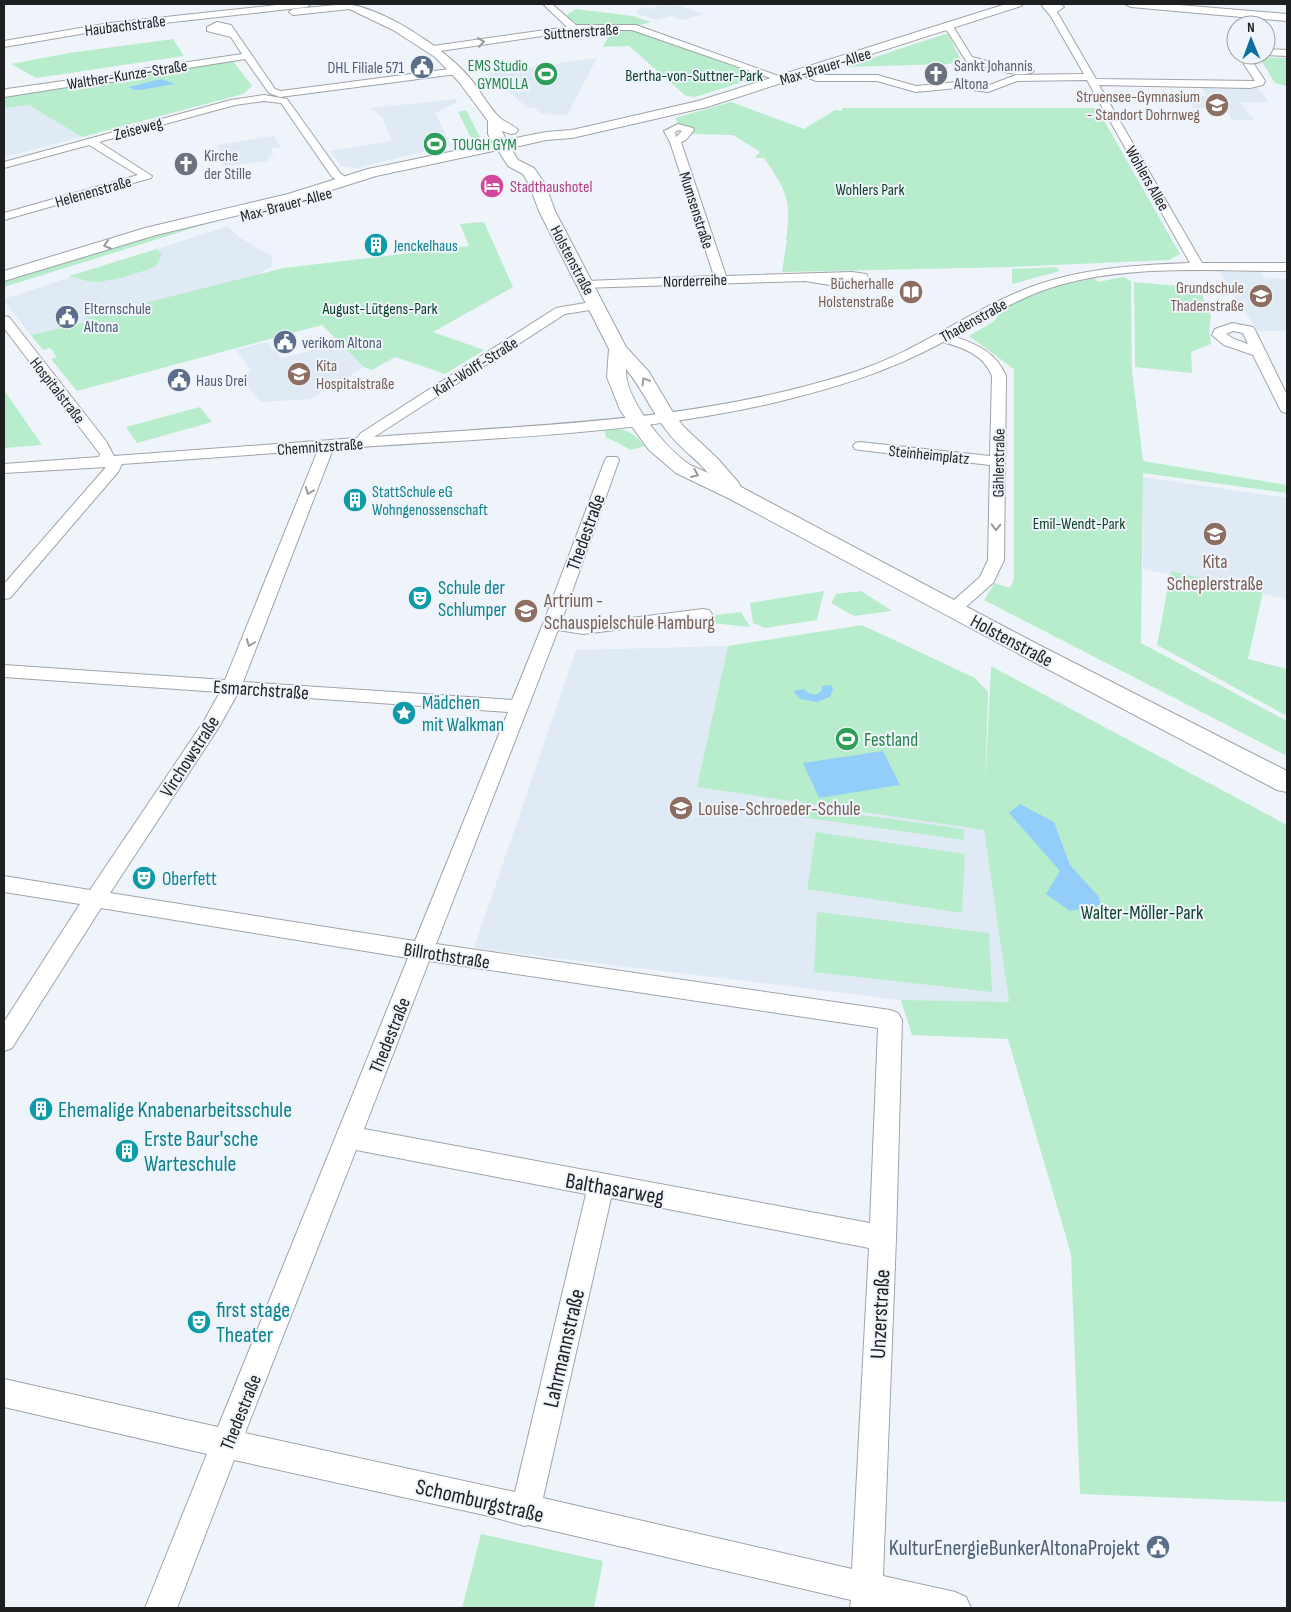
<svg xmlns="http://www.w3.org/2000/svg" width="1291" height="1612" font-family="'Sofia Sans Condensed',sans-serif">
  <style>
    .built { fill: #dfeaf5 }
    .green { fill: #b7edcc }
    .water { fill: #93cefa }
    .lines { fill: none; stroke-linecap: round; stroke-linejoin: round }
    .minor-casing { stroke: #9fa4a9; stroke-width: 2 }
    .secondary-casing { stroke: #9fa4a9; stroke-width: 2 }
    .primary-casing { stroke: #9fa4a9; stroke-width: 2 }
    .minor { fill: #fff; fill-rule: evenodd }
    .secondary { fill: #fff; fill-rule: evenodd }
    .primary { fill: #fff; fill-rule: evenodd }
    .rail { stroke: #8e9196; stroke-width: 2; stroke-dasharray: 1 2.5; stroke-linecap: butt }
    .oneway { stroke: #999a9b }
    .labels { text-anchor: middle; stroke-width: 4; stroke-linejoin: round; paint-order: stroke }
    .far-street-label { font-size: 16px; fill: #1d1f21; stroke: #eff4fa }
    .far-leisure-label { font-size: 16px; fill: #27864d; stroke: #eff4fa; text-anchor: end }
    .far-worship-label { font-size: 16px; fill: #5b616d; stroke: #eff4fa; text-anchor: start }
    .far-service-label { font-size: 16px; fill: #4e5e75; stroke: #eff4fa; text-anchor: start }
    .far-park-label { font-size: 16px; fill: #093f26; stroke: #eff4fa }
    .far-education-label { font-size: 16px; fill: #785e54; stroke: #eff4fa; text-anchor: end }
    .far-hotel-label { font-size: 16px; fill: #b23c85; stroke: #eff4fa; text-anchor: start }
    .far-culture-label { font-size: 16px; fill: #0d838f; stroke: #eff4fa; text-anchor: start }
    .street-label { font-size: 19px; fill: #1d1f21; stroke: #eff4fa }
    .education-label { font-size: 19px; fill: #785e54; stroke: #eff4fa; text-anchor: start }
    .culture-label { font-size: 19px; fill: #0d838f; stroke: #eff4fa; text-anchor: start }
    .leisure-label { font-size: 19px; fill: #27864d; stroke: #eff4fa; text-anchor: start }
    .park-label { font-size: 19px; fill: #093f26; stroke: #eff4fa }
    .near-culture-label { font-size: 22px; fill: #0d838f; stroke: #eff4fa; text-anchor: start }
    .near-street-label { font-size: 22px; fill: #1d1f21; stroke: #eff4fa }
    .near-service-label { font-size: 22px; fill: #4e5e75; stroke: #eff4fa; text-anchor: end }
  </style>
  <rect width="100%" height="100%" fill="#eff4fa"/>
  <path class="built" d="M659 4 677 5 704 14 682 20 671 16 657 20 635 13 641 7 653 9Z
    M597 58 567 115 542 114 535 108H528L487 73Z
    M1201 87 1258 88 1269 102H1240L1254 120H1233L1224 108H1193L1185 95 1207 96Z
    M456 99 457 102 435 113 451 145 356 168 341 166 330 151 392 141 382 117 371 108Z
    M29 105 82 135 78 138 4 157V108Z
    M274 136 281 147 270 149 274 155 267 156 269 161 222 166 217 145Z
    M228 226 236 235 260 250 271 254 273 266 261 272 262 274 86 318 87 322 31 335 4 301 7 298Z
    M1217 269 1258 270 1266 278 1287 279V331H1258Z
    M267 342 282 358 318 349 321 351 342 345 364 367 311 399 261 402 240 378 251 370 236 350Z
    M1143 477 1287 498V599L1143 569Z
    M728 646 698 787 984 829 1009 1003 901 1000 474 948 576 650Z"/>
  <path class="green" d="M576 9 633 16 651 22 628 28 762 76 695 97 686 96 629 46 603 47 614 25 578 24 565 16Z
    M945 34H948L961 60 949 64 845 67Z
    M173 39 184 56 36 78 11 64 69 53Z
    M1259 57 1287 58V86L1275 83Z
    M233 61 252 86 243 94 82 137 29 105 4 108V98L32 91 129 79 148 73Z
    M731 102 804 129 835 110 842 111V108H1097L1180 254 1169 260 1012 267 782 272 787 240H786C792 200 786 190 764 158H756V156L760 152 733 135 692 134 694 128 678 124 675 118Z
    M466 110 480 137 471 138 458 112Z
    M217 219 219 220 4 287V280L153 234Z
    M484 222 513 287 433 332 484 350 445 374 395 357 372 370 364 367 322 325 77 391 51 359 57 357 50 348 43 350 31 335 87 322 85 318 284 268 469 246 460 224Z
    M157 249 162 255 155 267 125 277 99 282 87 281 69 276Z
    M1056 267 1060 271 1012 284V269Z
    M1123 277 1131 281 1132 371 1143 461 1287 485V493L1143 473 1141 643 1287 721V756L984 600 995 583 1010 588 1014 579V369L969 336 993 322 1010 301 1034 291 1094 278 1098 282Z
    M1134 282 1199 288 1211 316 1209 329 1211 344 1191 352 1192 373 1135 367Z
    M4 390 42 445 4 448Z
    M200 407 212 422 137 443 126 427Z
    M604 429C624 428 632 431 645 446L631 450 606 437Z
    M1171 571 1263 592 1248 659 1287 669V716L1157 645Z
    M824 591 817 620 765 628 753 623 750 603Z
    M861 591 892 611 854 616 831 603 836 594Z
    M741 612 750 627 692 621 693 618Z
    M862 625 975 678 988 692 985 789 991 666 1287 825V1502L1080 1494 1071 1254 1008 1039 912 1035 901 1000 1009 1002 984 830 697 787 728 646Z
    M767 802 964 829V840L764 812Z
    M816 832 965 854 962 913 807 889Z
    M817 912 989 933 992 992 814 972Z
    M481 1534 603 1561 594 1608H462Z"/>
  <path class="water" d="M161 79 175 84 140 90H134L129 87Z
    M831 685 833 689 830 697 817 702 800 699 793 691 804 689C809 695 817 697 822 690V686Z
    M883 751 900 785 819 798 803 763Z
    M1020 804 1054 822 1070 865 1099 897 1101 905 1070 911 1046 894 1060 871 1009 813Z"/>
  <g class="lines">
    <g class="minor-casing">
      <path id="minor" d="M287 4H311L307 7 110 29 4 47V41L110 23Z
        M347 4 354 6 350 9 293 15 289 12 293 9Z
        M543 4H552L576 25H636L787 79 785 81H779L632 30H584L433 52 428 49 433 46 567 27Z
        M1045 4H1060L1064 7 1057 12 1096 79 1255 81 1238 55H1248L1265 81 1263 85 1250 88 1099 85 1202 263H1287V271C1206 271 1119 263 1041 291 1010 303 982 320 953 336 976 344 996 352 1006 376L1004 560 993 583 960 612 954 613 948 612 945 608 980 577 988 560 990 465 860 450 855 449 853 446 855 443 860 442 990 456 992 376C984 355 964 348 943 342 890 371 835 388 777 402 632 436 481 438 333 449L243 682 512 700 543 624 605 460 607 457H617L619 460 562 620 583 624 703 609 709 610 712 614 709 618 703 619 583 634 558 630 436 944 890 1010 898 1013 902 1020 896 1238 883 1576 955 1592 966 1597 971 1608H850L851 1600 528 1525 525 1526 489 1516 234 1460 177 1608H145L207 1454 4 1407V1379L218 1427 408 958 101 908 12 1048 4 1051V1022L80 904 4 892V876L90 890 204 721 220 692 4 677V665L225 680 318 450 122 464 118 472 10 598 4 599V584L106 467 4 473V464L99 457 100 454 4 328V316L9 317 106 441 114 456 357 438 361 433 556 308 597 301 602 302 603 305 602 308 565 314 374 437C527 425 680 423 828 380 861 371 892 359 922 342 953 326 983 307 1016 293 1070 269 1131 265 1190 263L1087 80 1017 81 988 92 957 88 916 92 877 81H816L797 73 802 70 817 75H877L916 86 957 82 987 86 1016 75 1084 74 1050 15 1042 6ZM238 693 508 712 415 941 110 893 219 727ZM429 961 878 1028 870 1223 364 1129ZM356 1150 586 1194 515 1492 245 1433ZM611 1198 869 1248 852 1569 543 1498Z
        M217 22 231 25 275 89 281 91 457 68 462 71 457 74 280 97 269 93 245 59 137 76 117 82H99L4 97V90L7 89 99 76H116L135 70 242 54 231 37 207 31V27Z
        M946 24 954 28 972 57 1012 68H1029L1034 71C1021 81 981 65 966 61L948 32 942 27Z
        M1266 49 1287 50V56L1266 55Z
        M264 95 287 99 340 173 350 181 349 183H341L332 177 281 103 264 101 235 105 99 142 152 176 151 178 4 220V213L138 175 89 145 4 168V162L231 100Z
        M678 124 693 128 694 130 686 140 681 142 726 276 852 272 866 274 871 282 869 285 855 289 805 281 582 288 580 285 582 282 586 281 714 276 670 142 664 131ZM679 130 682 131 676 137 675 132Z
        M1232 323 1253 327 1255 330 1287 395V413L1282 412 1280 409 1253 355 1224 345 1212 335 1215 329ZM1233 331 1243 333 1248 344 1234 339 1226 334Z"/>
    </g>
    <g class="secondary-casing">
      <path id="secondary" d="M339 4C376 2 446 49 469 77 480 90 488 106 499 117 505 123 513 124 518 130L516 133 511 134 502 131 506 140 546 132 572 130 698 101 1006 4H1023L1021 6 707 107 572 138 546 140 511 148 518 160 534 168 545 184 555 211 626 347 649 372 672 411 683 426 718 459 738 482 741 487 1037 644 1287 771V792L1277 790 1019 654 730 499 676 473 649 450 620 410 607 377 609 349 539 211 529 184 523 174 508 166 498 150 376 176 297 201 156 235 4 281V271L145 228 288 194 368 169 493 143 488 134V121L459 82 435 57 393 30ZM626 369C642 388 652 412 667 431 678 447 696 458 708 473 702 470 696 468 690 465 666 449 624 399 626 369Z"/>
    </g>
    <g class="primary-casing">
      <path id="primary" d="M1125 4H1167L1287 14V21L1131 7Z"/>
    </g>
    <use href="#minor" class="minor"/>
    <use href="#secondary" class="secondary"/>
    <use href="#primary" class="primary"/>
    <path class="rail" d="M854 4H929"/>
  </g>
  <defs><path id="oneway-chevron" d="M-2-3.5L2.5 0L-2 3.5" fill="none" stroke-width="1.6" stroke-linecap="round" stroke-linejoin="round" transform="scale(1.25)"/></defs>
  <g class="oneway">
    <use href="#oneway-chevron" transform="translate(481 42) rotate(-8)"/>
    <use href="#oneway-chevron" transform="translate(107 245) rotate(163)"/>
    <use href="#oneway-chevron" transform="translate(645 381) rotate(-121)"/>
    <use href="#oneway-chevron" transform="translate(695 474) rotate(24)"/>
    <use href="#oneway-chevron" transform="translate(309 491) rotate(112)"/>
    <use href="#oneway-chevron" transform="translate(996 527) rotate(91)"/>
    <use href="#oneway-chevron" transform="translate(250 643) rotate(111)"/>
  </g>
  <defs>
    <g id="civic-disc" transform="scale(1.25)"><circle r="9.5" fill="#5c6f8a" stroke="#eff4fa"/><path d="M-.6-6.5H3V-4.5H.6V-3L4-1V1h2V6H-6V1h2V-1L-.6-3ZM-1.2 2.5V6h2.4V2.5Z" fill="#fff"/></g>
    <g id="stadium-disc" transform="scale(1.25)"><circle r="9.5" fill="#2e9e5b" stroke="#eff4fa"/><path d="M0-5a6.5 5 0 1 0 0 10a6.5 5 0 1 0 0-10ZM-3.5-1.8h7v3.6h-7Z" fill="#fff"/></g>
    <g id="church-disc" transform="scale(1.25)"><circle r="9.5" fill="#6b7280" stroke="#eff4fa"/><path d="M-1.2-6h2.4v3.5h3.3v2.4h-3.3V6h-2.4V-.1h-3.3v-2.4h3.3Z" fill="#fff"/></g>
    <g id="school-disc" transform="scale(1.25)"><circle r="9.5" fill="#8d6e63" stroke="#eff4fa"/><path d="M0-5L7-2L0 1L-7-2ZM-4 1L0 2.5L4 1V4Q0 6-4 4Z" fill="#fff"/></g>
    <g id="hotel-disc" transform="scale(1.25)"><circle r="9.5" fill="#d1479c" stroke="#eff4fa"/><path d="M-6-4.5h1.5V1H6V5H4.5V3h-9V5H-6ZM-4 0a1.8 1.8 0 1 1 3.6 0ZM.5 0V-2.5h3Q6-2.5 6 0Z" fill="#fff"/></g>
    <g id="building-disc" transform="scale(1.25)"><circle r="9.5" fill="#0f9aa8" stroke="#eff4fa"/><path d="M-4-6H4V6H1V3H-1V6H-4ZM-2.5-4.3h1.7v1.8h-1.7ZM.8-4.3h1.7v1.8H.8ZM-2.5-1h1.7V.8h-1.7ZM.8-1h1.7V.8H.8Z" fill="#fff"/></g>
    <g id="library-disc" transform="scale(1.25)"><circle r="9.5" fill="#8d6e63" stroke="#eff4fa"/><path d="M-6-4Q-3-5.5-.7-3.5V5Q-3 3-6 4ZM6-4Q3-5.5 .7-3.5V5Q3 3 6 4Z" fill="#fff"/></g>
    <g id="theatre-disc" transform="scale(1.25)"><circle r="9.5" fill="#0f9aa8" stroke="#eff4fa"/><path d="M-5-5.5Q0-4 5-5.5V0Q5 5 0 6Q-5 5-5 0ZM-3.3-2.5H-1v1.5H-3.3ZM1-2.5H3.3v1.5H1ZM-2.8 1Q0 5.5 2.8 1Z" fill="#fff"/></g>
    <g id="university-disc" transform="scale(1.25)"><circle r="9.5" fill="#8d6e63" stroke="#eff4fa"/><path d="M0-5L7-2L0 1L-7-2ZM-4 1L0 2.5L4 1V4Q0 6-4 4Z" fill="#fff"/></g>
    <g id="sight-disc" transform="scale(1.25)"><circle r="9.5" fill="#0f9aa8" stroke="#eff4fa"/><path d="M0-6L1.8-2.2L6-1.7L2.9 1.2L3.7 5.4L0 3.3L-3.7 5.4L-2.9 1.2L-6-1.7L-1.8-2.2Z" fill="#fff"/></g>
  </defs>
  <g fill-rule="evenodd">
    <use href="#civic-disc" x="422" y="67"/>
    <use href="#stadium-disc" x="546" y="74"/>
    <use href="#church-disc" x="936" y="74"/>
    <use href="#school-disc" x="1217" y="105"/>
    <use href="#stadium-disc" x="435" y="144"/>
    <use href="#church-disc" x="186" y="164"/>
    <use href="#hotel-disc" x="492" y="186"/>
    <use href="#building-disc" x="376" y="245"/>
    <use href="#library-disc" x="911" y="292"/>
    <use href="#school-disc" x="1261" y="296"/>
    <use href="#civic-disc" x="67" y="317"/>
    <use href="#civic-disc" x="285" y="342"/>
    <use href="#school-disc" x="299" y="374"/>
    <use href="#civic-disc" x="179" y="380"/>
    <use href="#building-disc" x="355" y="500"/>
    <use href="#school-disc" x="1215" y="534"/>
    <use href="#theatre-disc" x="420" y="598"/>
    <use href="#university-disc" x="526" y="611"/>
    <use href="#sight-disc" x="404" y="713"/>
    <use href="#stadium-disc" x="847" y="739"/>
    <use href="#school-disc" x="681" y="808"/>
    <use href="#theatre-disc" x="144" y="878"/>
    <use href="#building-disc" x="41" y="1109"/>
    <use href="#building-disc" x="127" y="1151"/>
    <use href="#theatre-disc" x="199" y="1322"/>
    <use href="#civic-disc" x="1158" y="1547"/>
  </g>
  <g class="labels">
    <g class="far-street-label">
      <text transform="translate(125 25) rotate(-7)" y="6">Haubachstraße</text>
      <text transform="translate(581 31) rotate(-4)" y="6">Suttnerstraße</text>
      <text transform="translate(825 66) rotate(-17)" y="6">Max-Brauer-Allee</text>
      <text transform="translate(127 74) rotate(-9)" y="6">Walther-Kunze-Straße</text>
      <text transform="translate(138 128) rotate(-15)" y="6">Zeiseweg</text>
      <text transform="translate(1148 178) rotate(60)" y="6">Wohlers Allee</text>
      <text transform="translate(93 191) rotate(-16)" y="6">Helenenstraße</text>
      <text transform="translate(286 204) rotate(-15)" y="6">Max-Brauer-Allee</text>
      <text transform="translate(697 210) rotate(72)" y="6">Mumsenstraße</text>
      <text transform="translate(573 260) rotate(62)" y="6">Holstenstraße</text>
      <text transform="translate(695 280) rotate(-2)" y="6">Norderreihe</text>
      <text transform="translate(973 320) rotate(-29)" y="6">Thadenstraße</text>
      <text transform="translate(475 366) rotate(-32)" y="6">Karl-Wolff-Straße</text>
      <text transform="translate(58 390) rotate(52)" y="6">Hospitalstraße</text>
      <text transform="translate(320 446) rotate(-4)" y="6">Chemnitzstraße</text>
      <text transform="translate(929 454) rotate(6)" y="6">Steinheimplatz</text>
      <text transform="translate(998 463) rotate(-89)" y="6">Gählerstraße</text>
    </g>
    <g class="far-leisure-label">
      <text x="528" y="71">EMS Studio<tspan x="528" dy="18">GYMOLLA</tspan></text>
      <text x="452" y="150" text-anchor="start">TOUGH GYM</text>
    </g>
    <g class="far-worship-label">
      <text x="954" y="71">Sankt Johannis<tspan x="954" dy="18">Altona</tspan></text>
      <text x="204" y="161">Kirche<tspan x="204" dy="18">der Stille</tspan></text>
    </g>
    <g class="far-service-label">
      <text x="404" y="73" text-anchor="end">DHL Filiale 571</text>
      <text x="84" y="314">Elternschule<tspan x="84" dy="18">Altona</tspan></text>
      <text x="302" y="348">verikom Altona</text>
      <text x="196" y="386">Haus Drei</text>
    </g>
    <g class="far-park-label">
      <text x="694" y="81">Bertha-von-Suttner-Park</text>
      <text x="870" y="195">Wohlers Park</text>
      <text x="380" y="314">August-Lütgens-Park</text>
      <text x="1079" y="529">Emil-Wendt-Park</text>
    </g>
    <g class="far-education-label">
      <text x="1200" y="102">Struensee-Gymnasium<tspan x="1200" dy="18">- Standort Dohrnweg</tspan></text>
      <text x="894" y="289">Bücherhalle<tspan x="894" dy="18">Holstenstraße</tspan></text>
      <text x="1244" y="293">Grundschule<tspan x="1244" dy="18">Thadenstraße</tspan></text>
      <text x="316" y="371" text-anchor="start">Kita<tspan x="316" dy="18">Hospitalstraße</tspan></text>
    </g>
    <g class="far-hotel-label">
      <text x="510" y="192">Stadthaushotel</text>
    </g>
    <g class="far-culture-label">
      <text x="394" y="251">Jenckelhaus</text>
      <text x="372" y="497">StattSchule eG<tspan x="372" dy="18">Wohngenossenschaft</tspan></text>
    </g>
    <g class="street-label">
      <text transform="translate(585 532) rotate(-70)" y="7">Thedestraße</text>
      <text transform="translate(1012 640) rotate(28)" y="7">Holstenstraße</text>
      <text transform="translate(261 689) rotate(4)" y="7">Esmarchstraße</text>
      <text transform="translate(189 756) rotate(-57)" y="7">Virchowstraße</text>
      <text transform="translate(447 955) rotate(9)" y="7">Billrothstraße</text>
      <text transform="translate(389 1035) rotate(-68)" y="7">Thedestraße</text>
      <text transform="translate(240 1412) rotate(-68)" y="7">Thedestraße</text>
    </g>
    <g class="education-label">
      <text x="1215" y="568" text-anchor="middle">Kita<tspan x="1215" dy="22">Scheplerstraße</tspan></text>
      <text x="544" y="607">Artrium -<tspan x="544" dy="22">Schauspielschule Hamburg</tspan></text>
      <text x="698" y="815">Louise-Schroeder-Schule</text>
    </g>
    <g class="culture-label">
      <text x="438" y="594">Schule der<tspan x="438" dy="22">Schlumper</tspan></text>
      <text x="422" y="709">Mädchen<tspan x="422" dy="22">mit Walkman</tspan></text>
      <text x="162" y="885">Oberfett</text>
    </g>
    <g class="leisure-label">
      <text x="864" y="746">Festland</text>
    </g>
    <g class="park-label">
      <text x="1142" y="919">Walter-Möller-Park</text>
    </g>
    <g class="near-culture-label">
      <text x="58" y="1117">Ehemalige Knabenarbeitsschule</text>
      <text x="144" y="1146">Erste Baur'sche<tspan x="144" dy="25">Warteschule</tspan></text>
      <text x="216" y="1317">first stage<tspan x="216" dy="25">Theater</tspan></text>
    </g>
    <g class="near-street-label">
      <text transform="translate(615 1188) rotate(10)" y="8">Balthasarweg</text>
      <text transform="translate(879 1314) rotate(-87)" y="8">Unzerstraße</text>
      <text transform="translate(563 1348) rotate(-77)" y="8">Lahrmannstraße</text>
      <text transform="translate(480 1500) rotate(13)" y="8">Schomburgstraße</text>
    </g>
    <g class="near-service-label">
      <text x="1140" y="1555">KulturEnergieBunkerAltonaProjekt</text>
    </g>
  </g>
  <rect width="1291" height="1612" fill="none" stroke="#1d1f21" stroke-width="10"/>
  <g transform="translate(1251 40) rotate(359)"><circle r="24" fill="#eff4fa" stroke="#9b9fa3"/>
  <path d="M0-4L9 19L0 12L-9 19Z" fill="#0b6f9c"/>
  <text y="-8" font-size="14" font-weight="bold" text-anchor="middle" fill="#1d1f21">N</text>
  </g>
</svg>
